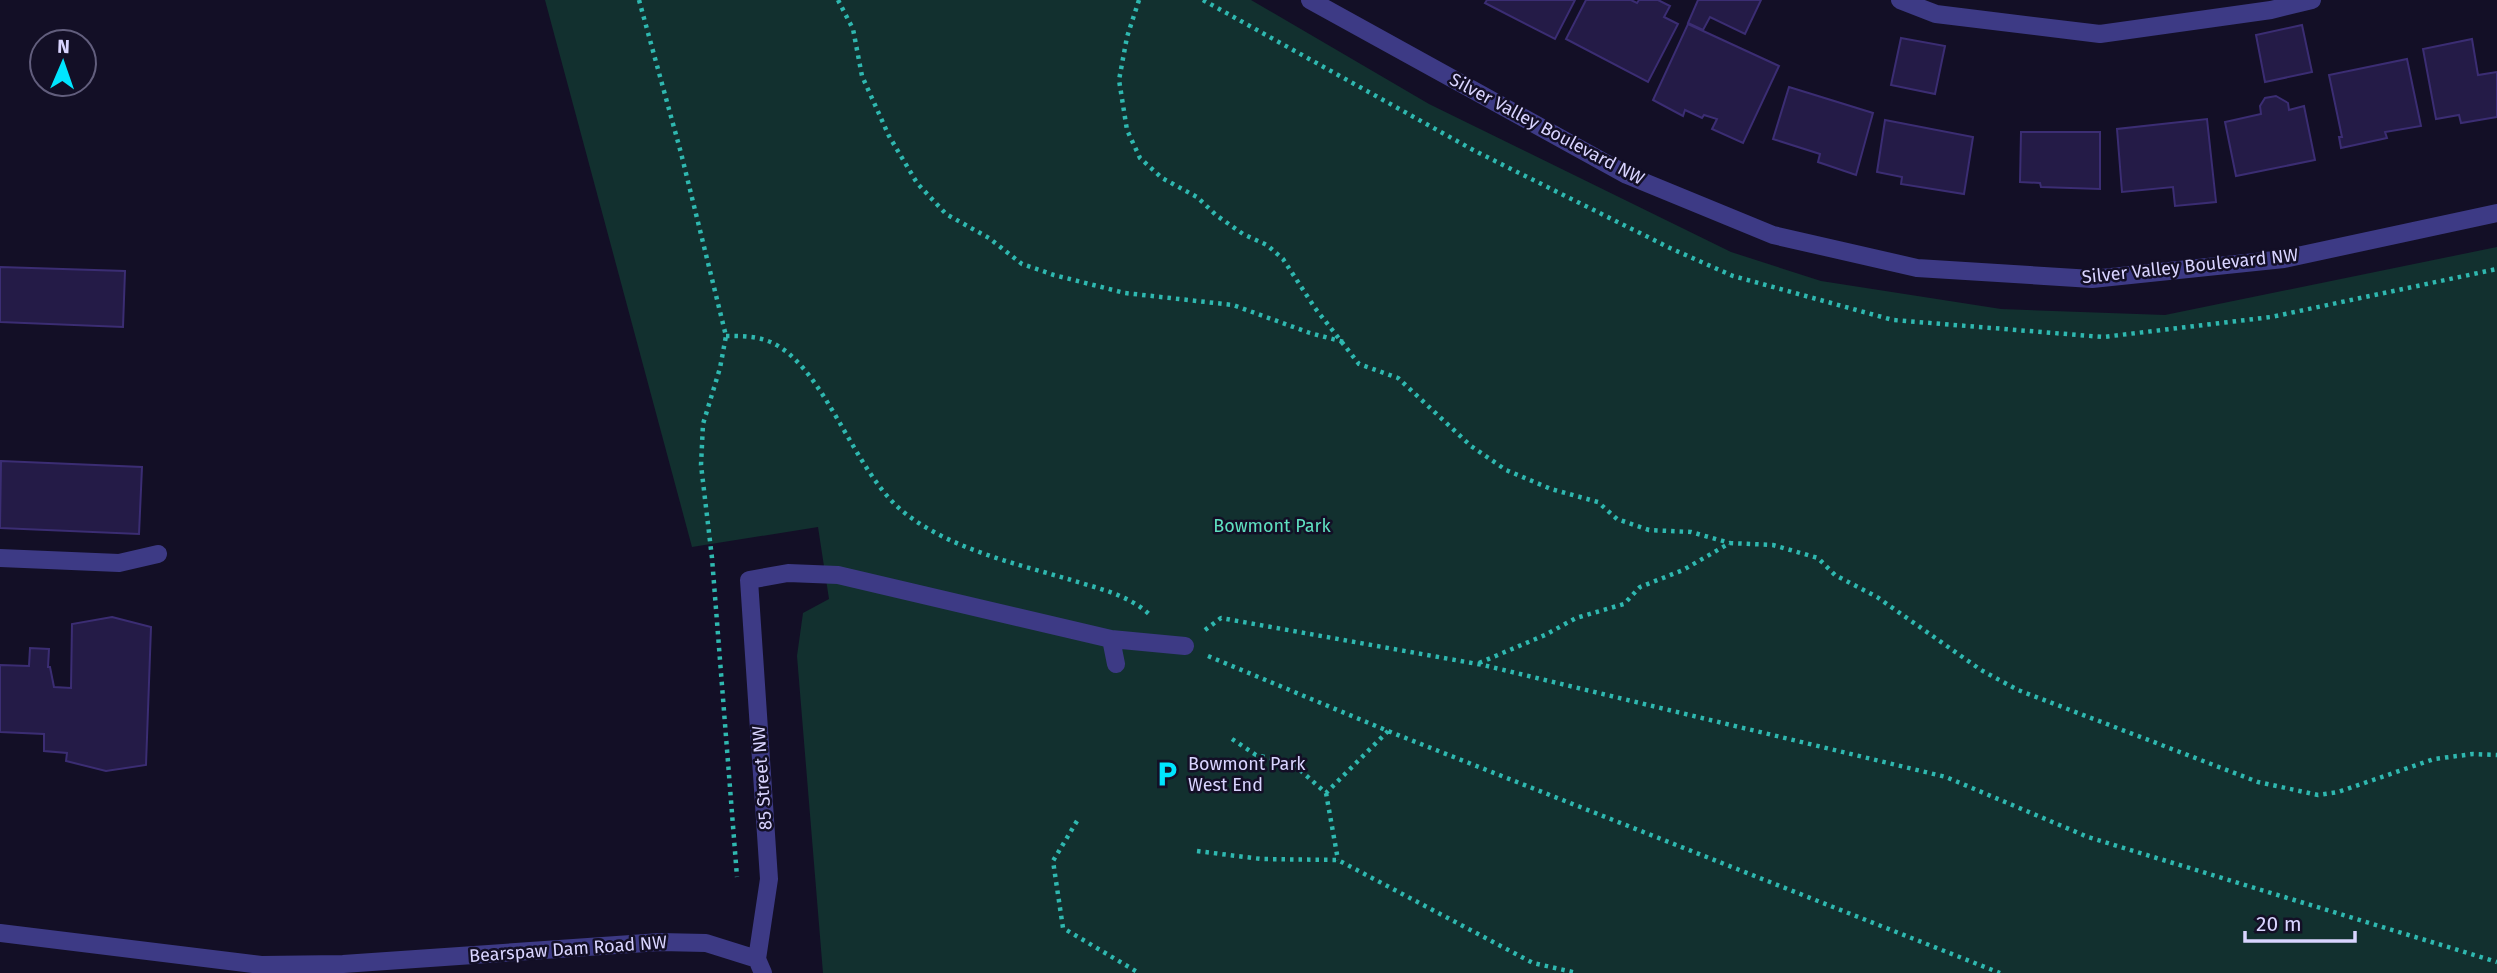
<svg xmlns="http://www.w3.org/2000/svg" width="2497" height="973" font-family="'Fira Sans',sans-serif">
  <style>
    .green { fill: #12302f }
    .building { fill: #241b47; stroke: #3b2d73; stroke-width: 2 }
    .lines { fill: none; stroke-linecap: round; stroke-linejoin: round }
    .path { stroke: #2fb8b0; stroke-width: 4.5; stroke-dasharray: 3.5 5; stroke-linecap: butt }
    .minor { stroke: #3d3a85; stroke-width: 18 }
    .labels { text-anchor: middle; stroke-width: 5; stroke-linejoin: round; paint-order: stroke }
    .street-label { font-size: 18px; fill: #d9d4ff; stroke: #130f26 }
    .park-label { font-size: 18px; fill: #5fe0c0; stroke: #130f26 }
    .poi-label { font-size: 18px; fill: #d9d4ff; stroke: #130f26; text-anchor: start }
  </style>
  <rect width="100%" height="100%" fill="#130f26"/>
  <path class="green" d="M545 0H1251L1429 104 1731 252 1821 281 2001 309 2165 315 2497 247V973H823L797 656 803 613 829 599 818 527 692 547Z"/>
  <path class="building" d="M1487 0H1575L1555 39 1485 3Z
    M1586 0H1631L1637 3 1639 0H1658L1670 6 1664 17 1678 24 1648 82 1566 39Z
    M1698 0H1761L1745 34 1710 17 1703 30 1688 23Z
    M1688 24 1779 66 1743 143 1712 129 1717 119 1704 115 1702 118 1685 110 1683 116 1653 100Z
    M2302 25 2312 72 2265 82 2256 35Z
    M1901 38 1945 46 1935 94 1891 85Z
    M2472 39 2478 75 2497 72V117L2461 123 2459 115 2436 119 2423 49Z
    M2407 59 2421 126 2385 132 2387 138 2341 148 2339 137H2342L2329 75Z
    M1789 87 1873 113 1856 175 1818 162 1820 154 1773 139Z
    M2276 96 2288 103 2289 110 2304 106 2315 160 2236 176 2225 122 2261 114 2260 106 2265 98Z
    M2207 119 2216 202 2175 206 2173 187 2122 192 2117 129Z
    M1885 120 1973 137 1964 194 1901 184 1902 177 1877 172Z
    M2021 132H2100V189L2041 187 2040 183 2020 182Z
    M0 267 125 271 123 327 0 322Z
    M1 461 142 467 139 534 0 528Z
    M112 617 151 627 146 765 106 771 66 761 67 753 44 751V734L0 732V665L29 666 30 648 49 649 48 667H50L54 687 71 688 72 624Z"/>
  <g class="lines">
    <path class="path" d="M639 0 681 153 726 336 720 368 703 424 701 465 712 558 737 877
      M838 0 853 29 862 76 889 136 917 183 946 214 989 238 1022 264 1054 275 1125 293 1233 305 1310 333 1344 342
      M1139 0 1127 37 1119 80 1127 130 1140 158 1162 178 1197 197 1216 215 1243 234 1267 245 1283 259 1315 308 1359 364 1398 378 1471 446 1506 470 1551 489 1598 502 1617 519 1649 530 1691 532 1730 543
      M1203 0 1475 151 1670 248 1733 276 1893 320 2103 337 2271 317 2497 269
      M726 336C740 336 755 336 768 341 825 363 853 474 906 514 952 549 1013 563 1068 579 1096 588 1128 594 1150 615
      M1205 630 1221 618 1483 665 1946 777 2088 837 2497 962
      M1208 656 1388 731 2000 973
      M1479 663 1545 635 1576 618 1624 604 1640 587 1683 570 1730 543 1773 545 1818 558 1835 575 1877 597 1981 670 2018 690 2258 782 2318 795 2338 792 2434 759 2473 754 2497 755
      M1232 739 1256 755 1292 763 1326 793 1388 731
      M1326 793 1338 860
      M1077 821 1053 861 1063 928 1139 973
      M1197 851 1261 859 1338 860 1533 963 1577 973"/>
    <path class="minor" d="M1310 0 1627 175 1773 235 1917 268 2092 279 2284 259 2497 213
      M1900 0 1936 14 2100 34 2271 10 2312 0
      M0 558 119 563 158 554
      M1111 639 1185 646
      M0 933 261 965 343 964 660 942 706 943 757 959
      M763 973 757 959 769 879 749 580 788 573 838 575 1111 639 1116 664"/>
  </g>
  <defs>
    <g id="parking-bare" transform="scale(2.1)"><path d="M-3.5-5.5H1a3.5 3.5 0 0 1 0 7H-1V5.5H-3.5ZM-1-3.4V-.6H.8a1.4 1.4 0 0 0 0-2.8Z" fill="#00e5ff" stroke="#130f26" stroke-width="2.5" paint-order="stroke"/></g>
  </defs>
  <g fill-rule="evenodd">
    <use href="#parking-bare" x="1167" y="774"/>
  </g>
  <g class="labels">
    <g class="street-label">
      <text transform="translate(1547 129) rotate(28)" y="6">Silver Valley Boulevard NW</text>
      <text transform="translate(2190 266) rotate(-6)" y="6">Silver Valley Boulevard NW</text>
      <text transform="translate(762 778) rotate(-94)" y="6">85 Street NW</text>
      <text transform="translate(568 949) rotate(-4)" y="6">Bearspaw Dam Road NW</text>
    </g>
    <g class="park-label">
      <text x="1272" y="532">Bowmont Park</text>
    </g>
    <g class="poi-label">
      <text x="1188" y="770">Bowmont Park<tspan x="1188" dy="21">West End</tspan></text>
    </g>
  </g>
  <g transform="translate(63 63) rotate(2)"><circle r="33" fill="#130f26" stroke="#625e7d" stroke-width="2"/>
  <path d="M0-5L12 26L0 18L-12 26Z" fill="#00e5ff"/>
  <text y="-10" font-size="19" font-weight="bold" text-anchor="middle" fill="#d9d4ff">N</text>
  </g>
  <path d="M2245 931v10h110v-10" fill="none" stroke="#d9d4ff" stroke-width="3.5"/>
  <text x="2256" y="931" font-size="21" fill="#d9d4ff" stroke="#130f26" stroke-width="5" paint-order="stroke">20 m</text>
</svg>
